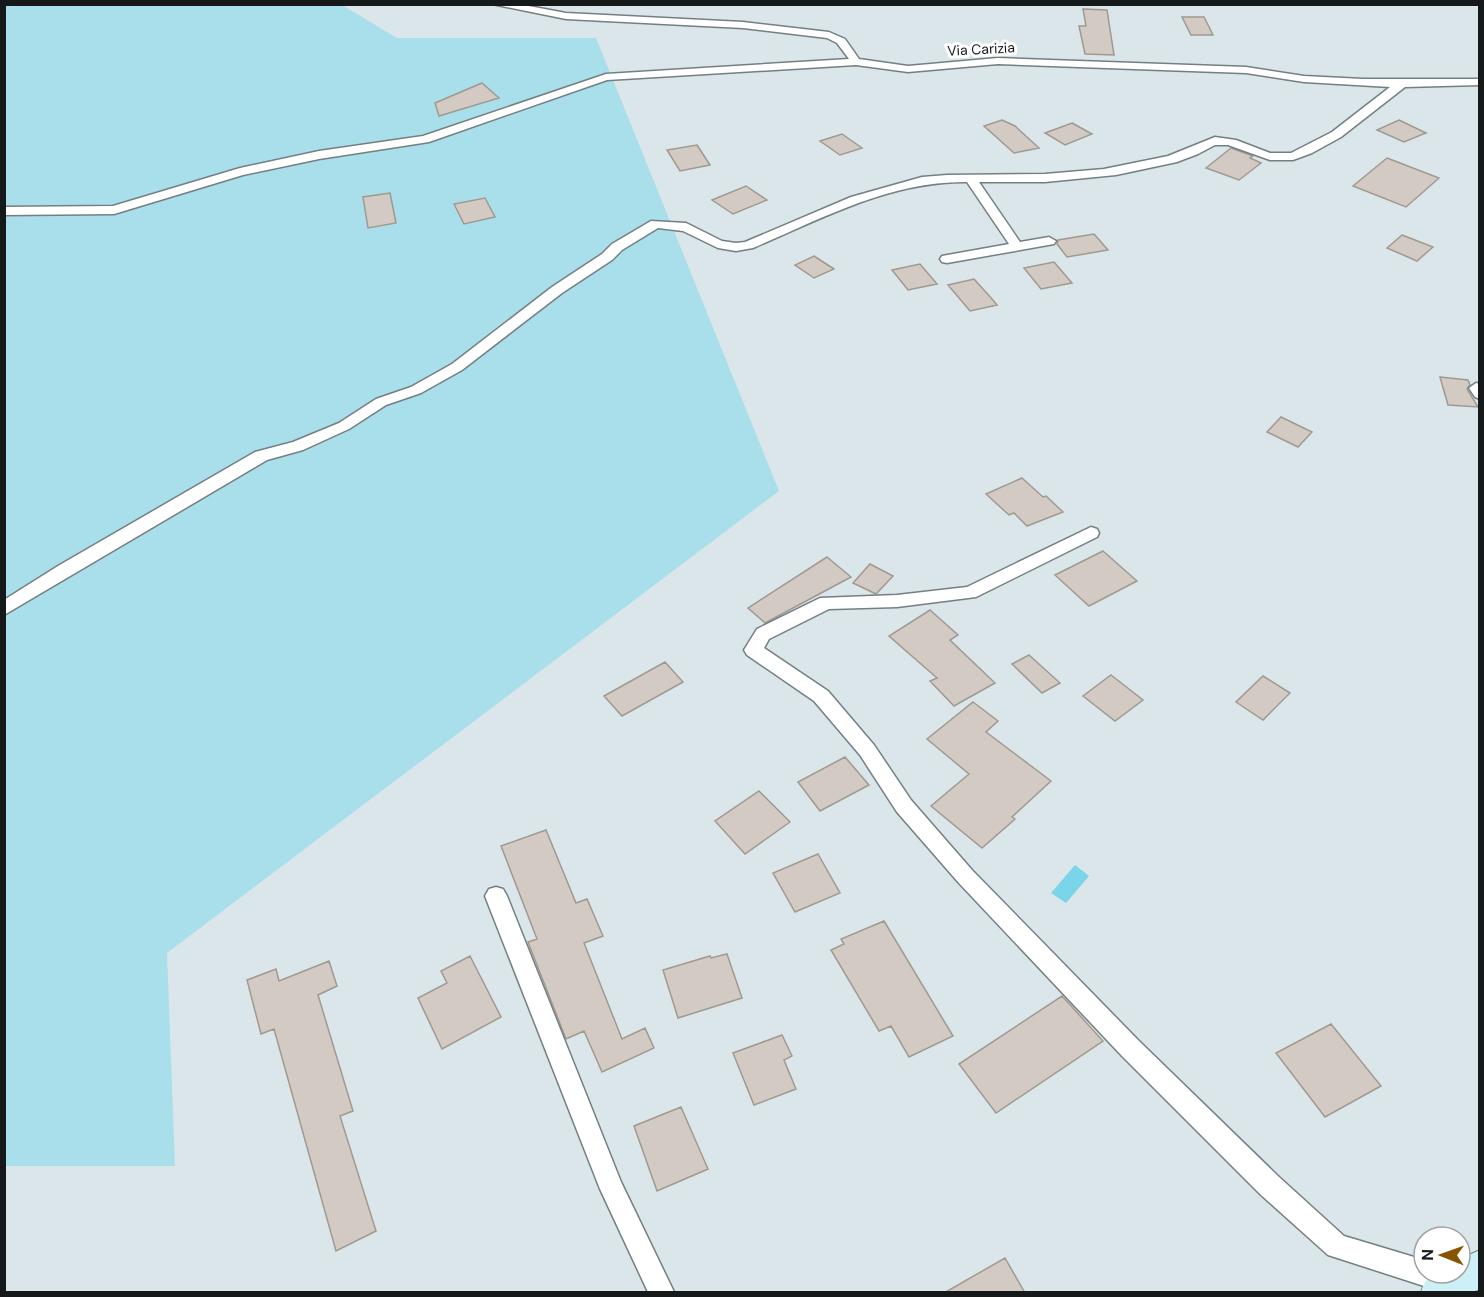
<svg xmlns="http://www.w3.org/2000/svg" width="1484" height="1297" font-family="'DM Sans',sans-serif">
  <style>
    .green { fill: #a8dfea }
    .water { fill: #7ad5e8 }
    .building { fill: #d3cbc3; stroke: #a09991; stroke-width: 1.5 }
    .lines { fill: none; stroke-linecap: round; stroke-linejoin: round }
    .minor-casing { stroke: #747f82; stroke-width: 3 }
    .secondary-casing { stroke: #747f82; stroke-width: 2 }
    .minor { fill: #fff; fill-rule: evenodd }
    .secondary { fill: #cdeff6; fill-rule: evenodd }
    .labels { text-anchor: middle; stroke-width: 6; stroke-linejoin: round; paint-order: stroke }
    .far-street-label { font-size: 14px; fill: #15191a; stroke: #fff }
  </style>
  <rect width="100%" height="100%" fill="#dae6e9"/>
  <path class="green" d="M4 5H342L397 38H596L779 491 167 953 175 1166H5Z"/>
  <path class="water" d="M1075 865 1089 876 1066 903 1051 893Z"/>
  <path class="building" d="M1083 9 1107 10 1114 55 1085 54 1079 26H1086Z
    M1182 17H1204L1213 35H1191Z
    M482 83 499 98 439 116 435 103Z
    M1002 120 1015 126 1039 148 1014 153 984 126Z
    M1399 120 1426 133 1404 142 1377 130Z
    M1072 123 1092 134 1065 145 1045 133Z
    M842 134 862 148 840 155 820 141Z
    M697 145 710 165 680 171 667 150Z
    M1231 148 1253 156 1250 158 1261 163 1239 180 1206 168Z
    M1387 158 1439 178 1406 207 1353 186Z
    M746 186 767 200 733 214 712 200Z
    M390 193 396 223 368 228 363 197Z
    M485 198 495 217 464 224 454 204Z
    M1094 234 1108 250 1067 257 1057 244 1058 240Z
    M1402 235 1433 247 1417 261 1387 248Z
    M814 256 834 269 814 278 795 265Z
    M1054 262 1072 283 1041 289 1024 268Z
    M920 264 937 284 908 290 892 270Z
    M974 279 992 299 997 305 970 311 948 285Z
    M1440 377 1468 380 1470 385 1467 389 1478 407 1448 405Z
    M1281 417 1312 432 1298 447 1267 432Z
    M1022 478 1043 497 1046 496 1063 512 1027 526 1014 513 1009 515 986 494Z
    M1103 551 1137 581 1089 606 1055 575Z
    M827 557 851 577 765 623 748 608Z
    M870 564 893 576 876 594 853 583Z
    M930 610 958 635 950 640 995 683 954 706 930 681 937 678 889 636Z
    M1029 655 1060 683 1042 693 1012 664Z
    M665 662 683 682 622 716 604 696Z
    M1111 675 1143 700 1115 721 1083 696Z
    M1263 676 1290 693 1263 720 1236 702Z
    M973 702 998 721 986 732 1051 781 1012 817 1015 819 982 848 931 806 969 774 927 739Z
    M845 757 869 785 820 811 798 782Z
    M759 791 790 822 745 854 715 821Z
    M546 830 576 903 587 899 603 936 584 943 622 1039 645 1028 654 1048 602 1072 584 1031 566 1039 528 942 537 939 501 846Z
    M818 854 840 893 795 912 773 873Z
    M884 921 953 1036 909 1057 891 1026 879 1031 831 950 844 944 841 939Z
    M727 954 742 998 678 1018 663 970 710 956 711 958Z
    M470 956 501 1017 442 1049 418 998 447 983 441 971Z
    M329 961 337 986 318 995 353 1111 340 1116 376 1231 336 1251 274 1029 261 1034 247 980 276 969 279 981Z
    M1062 996 1103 1041 996 1113 959 1064Z
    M1331 1024 1381 1086 1325 1117 1276 1053Z
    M782 1035 792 1056 784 1060 796 1089 754 1105 733 1053Z
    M681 1107 708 1169 657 1191 634 1126Z
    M1005 1258 1025 1293H944Z"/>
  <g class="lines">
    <g class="minor-casing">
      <path id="minor" d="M492 4H518L566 13 743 22 829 32 845 39 859 59 908 66 998 58 1246 67 1304 76 1363 79H1480V85L1405 87 1341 137 1312 153 1293 160H1270L1228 145H1215L1198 154 1177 162 1116 175 1045 182H979L1020 242 1049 237 1056 241 1054 244 947 263 942 262 940 259 942 256 1009 244 967 182C890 181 821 219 753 248L736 251 718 248 683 231 658 228 622 250 612 260 562 293 462 370 421 393 386 405 349 429 303 450 267 460 4 615V600L58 566 255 452 293 442 339 423 376 399 411 387 452 364 552 287 602 254 612 244 651 221 686 223 722 241 736 243 745 242 851 197 922 177 947 175 1045 174 1104 169 1168 156 1215 137 1236 140 1270 153H1291L1332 132 1390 87 1304 82 1246 73 998 64 908 72 856 65 607 80 429 142 319 159 243 175 114 214 4 215V207L113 206 240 168 319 151 423 136 606 74 849 59 837 43 827 38 743 28 566 19Z
        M1476 383 1480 384V399L1475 397 1469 388Z
        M1091 527 1097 529 1099 533 1097 537 976 597 897 607 829 609 769 639 764 648 828 691 874 745 911 800 972 870 1138 1040 1279 1177 1344 1236 1424 1260V1273H1437L1433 1282 1424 1286 1328 1255 1261 1195 1122 1056 958 882 897 812 860 755 814 701 747 655 744 650 757 629 820 598 897 595 967 587Z
        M496 887 503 889 507 896 621 1182 674 1292H648L600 1189 485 896 489 889Z"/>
    </g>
    <g class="secondary-casing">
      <path id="secondary" d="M1480 1250V1289L1473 1292H1421C1428 1270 1439 1273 1460 1273V1259Z"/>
    </g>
    <use href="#minor" class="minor"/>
    <use href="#secondary" class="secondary"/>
  </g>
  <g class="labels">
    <g class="far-street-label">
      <text transform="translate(981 49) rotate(-3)" y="5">Via Carizia</text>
    </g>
  </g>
  <rect width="1484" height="1297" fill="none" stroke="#15191a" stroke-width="12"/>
  <g transform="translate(1442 1255) rotate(271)"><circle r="28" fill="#ffffff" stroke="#a1a3a3" stroke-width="1.5"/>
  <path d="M0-4.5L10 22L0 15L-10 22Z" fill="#885400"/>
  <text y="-9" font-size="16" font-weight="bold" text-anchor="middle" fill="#15191a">N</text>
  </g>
</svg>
